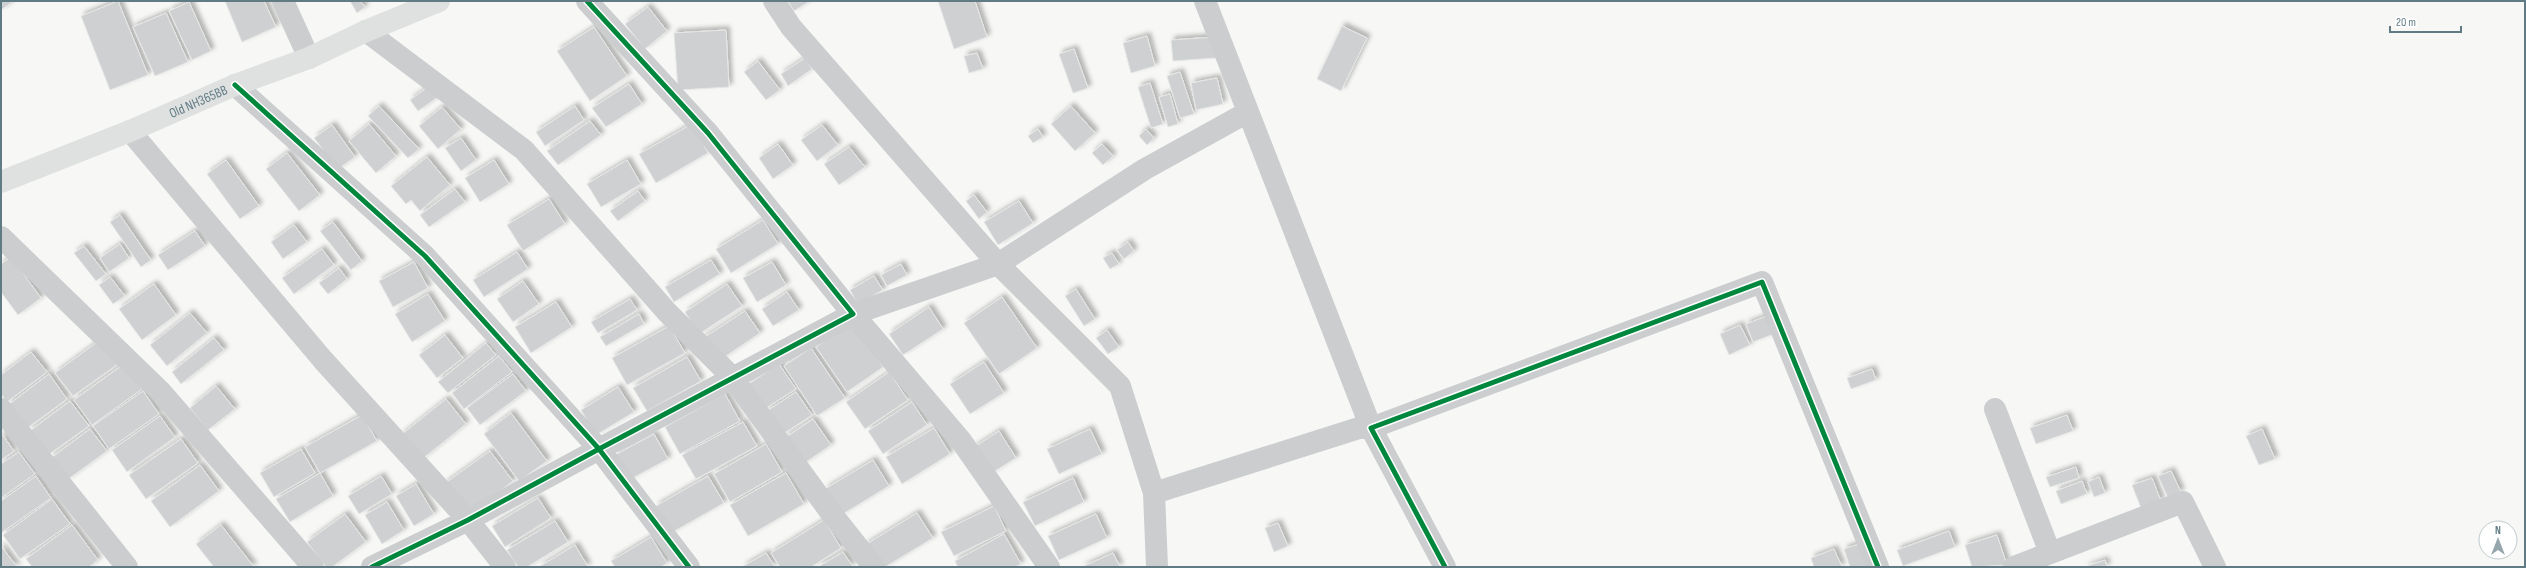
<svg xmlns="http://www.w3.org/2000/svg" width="2526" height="568" font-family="'Sofia Sans Condensed',sans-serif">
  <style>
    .building { fill: #ced0d1; stroke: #e6e6e6; filter: url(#shadow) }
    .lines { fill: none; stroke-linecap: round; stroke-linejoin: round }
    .minor { stroke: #cbcdce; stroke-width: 22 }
    .major { stroke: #dfe1e1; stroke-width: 22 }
    .cycleway-casing { stroke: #fff; stroke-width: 8 }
    .cycleway { stroke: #00873e; stroke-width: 5 }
    .labels { text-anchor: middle; stroke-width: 4; stroke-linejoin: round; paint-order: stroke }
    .street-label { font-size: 14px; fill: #607b84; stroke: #fff }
  </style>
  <defs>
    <filter id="shadow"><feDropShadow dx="3.5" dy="-3.5" stdDeviation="2" flood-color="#0004"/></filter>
  </defs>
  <rect width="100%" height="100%" fill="#f7f7f6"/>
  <path class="building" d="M1 1H10L11 3 1 10Z
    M118 1 148 75 110 90 81 16Z
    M225 1H264L276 27 242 42Z
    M350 1H360L365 7 357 13Z
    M788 1H810L794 11Z
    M938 1H975L987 37 954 49Z
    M189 2 211 51 192 60 169 11Z
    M648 7 667 31 645 49 625 24Z
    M166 13 188 62 155 76 133 27Z
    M1342 26 1367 38 1341 91 1317 79Z
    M594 27 627 76 590 101 557 51Z
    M726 30 729 87 678 90 674 33Z
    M1147 36 1155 66 1131 73 1123 43Z
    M1215 37 1216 58 1173 61 1171 40Z
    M1074 49 1088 88 1073 93 1059 54Z
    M977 53 983 69 969 73 964 56Z
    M805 58 812 69 788 86 781 74Z
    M758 61 780 90 766 100 744 72Z
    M1180 72 1194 114 1180 118 1167 76Z
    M1217 78 1223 104 1196 110 1191 83Z
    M1150 83 1163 124 1151 128 1138 87Z
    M432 84 441 95 418 111 410 100Z
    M629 84 642 104 606 127 592 108Z
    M1170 94 1178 124 1168 127 1159 97Z
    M379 106 419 149 408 158 368 116Z
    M575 106 584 120 545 146 536 132Z
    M1071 106 1095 133 1075 151 1051 124Z
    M442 107 461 129 438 149 419 126Z
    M590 121 601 135 558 165 547 151Z
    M369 124 396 156 376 173 349 141Z
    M692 124 708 153 656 183 639 154Z
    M332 125 355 157 338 169 314 138Z
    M822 125 838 145 817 161 801 140Z
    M1038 129 1043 137 1033 143 1028 136Z
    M1146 129 1154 138 1147 145 1139 136Z
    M461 138 476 160 461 171 445 148Z
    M778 144 793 165 773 179 759 158Z
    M1102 144 1113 156 1103 165 1092 153Z
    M849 147 865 167 839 185 824 164Z
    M287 153 320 195 299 211 266 169Z
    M427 157 450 185 420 211 411 200 406 204 391 186Z
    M226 160 259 206 240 219 207 174Z
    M494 160 509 184 480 202 465 178Z
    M627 160 641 184 601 207 587 184Z
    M455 189 465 202 429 227 420 215Z
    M638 191 645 201 618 221 610 211Z
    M974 195 987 212 979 219 966 201Z
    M549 199 565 224 523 251 507 225Z
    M1019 201 1033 223 998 245 984 222Z
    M120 215 151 260 141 267 110 222Z
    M763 220 778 244 731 273 716 249Z
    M333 222 362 261 351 270 320 231Z
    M294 225 307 242 283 259 271 242Z
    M195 231 205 246 168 270 158 255Z
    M1128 242 1134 251 1124 259 1117 250Z
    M120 244 129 258 109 272 100 258Z
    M84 246 106 274 96 281 74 253Z
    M322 249 334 265 294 294 282 278Z
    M517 252 528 269 484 297 473 280Z
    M1112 253 1119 264 1110 269 1103 258Z
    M11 257 41 298 18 315 1 292V264Z
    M711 260 720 274 674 302 665 287Z
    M414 262 428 288 393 307 379 281Z
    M772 262 786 285 757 302 743 278Z
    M901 264 907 275 887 286 881 275Z
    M339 268 347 279 328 294 319 283Z
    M874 276 883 290 858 304 850 290Z
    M110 277 125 296 113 304 99 285Z
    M523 281 539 304 513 322 497 299Z
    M154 284 176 315 142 340 119 309Z
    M727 284 742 306 699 334 685 312Z
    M1076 289 1095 319 1084 326 1065 296Z
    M787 292 799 310 773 326 762 309Z
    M428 294 445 321 412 342 395 314Z
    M1002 297 1037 348 999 374 964 323Z
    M630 299 637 310 598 333 591 322Z
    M556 302 572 327 531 353 515 327Z
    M929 307 943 329 903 355 889 334Z
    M745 311 760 333 717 362 702 339Z
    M190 313 207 333 167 366 150 345Z
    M639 314 644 324 606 346 600 337Z
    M1767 316 1774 334 1753 342 1746 324Z
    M852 322 883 367 847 392 816 347Z
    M1740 325 1750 345 1729 355 1720 334Z
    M669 326 685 353 627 385 612 358Z
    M1107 330 1119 347 1108 354 1096 338Z
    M445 335 463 358 437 378 419 355Z
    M214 338 224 350 181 384 172 372Z
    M100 340 118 364 73 396 55 373Z
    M486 343 496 355 448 393 438 382Z
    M811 348 845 398 817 416 784 366Z
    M31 352 47 372 7 402 1 394V375Z
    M499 356 512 372 464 409 452 393Z
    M687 357 701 381 647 411 633 388Z
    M984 362 1004 393 970 414 950 384Z
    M124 364 142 389 92 425 74 400Z
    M779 364 796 389 763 410 747 385Z
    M1872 369 1876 380 1851 389 1847 378Z
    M889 372 908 400 865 429 846 402Z
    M49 374 67 399 26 429 8 405Z
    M513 374 526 391 480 425 467 408Z
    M216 386 235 409 208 430 190 408Z
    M618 387 634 412 596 435 581 410Z
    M143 391 159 414 109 449 93 426Z
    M796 392 812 415 783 434 767 411Z
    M725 394 740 421 680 454 665 427Z
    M446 399 466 424 421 460 401 435Z
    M70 401 89 426 48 455 30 431Z
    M912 402 927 425 883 454 868 431Z
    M511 413 547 461 519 481 484 434Z
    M362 415 377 441 320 473 305 447Z
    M2067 415 2073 431 2036 444 2030 428Z
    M160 416 175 437 127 472 112 450Z
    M813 419 831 445 803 464 785 438Z
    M743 422 757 446 696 479 682 455Z
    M934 428 950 454 902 484 886 457Z
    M90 429 107 451 67 480 51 458Z
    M1090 429 1102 454 1059 474 1047 449Z
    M2262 429 2275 459 2259 465 2246 436Z
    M999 431 1016 458 990 474 973 448Z
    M1 433 14 451 1 460Z
    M654 434 668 459 629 480 615 455Z
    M181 439 198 463 146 499 129 475Z
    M766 444 782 472 730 502 714 474Z
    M301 449 315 473 274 497 260 473Z
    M490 451 513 481 468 515 444 484Z
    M19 452 35 474 1 498V464Z
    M873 460 889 486 841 515 825 489Z
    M200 465 219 491 170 527 151 501Z
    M2076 467 2079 478 2050 487 2046 477Z
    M2171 471 2181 492 2168 498 2158 476Z
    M320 473 333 496 290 522 276 499Z
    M786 473 804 504 748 536 730 505Z
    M36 476 51 498 1 533V501Z
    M381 476 392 494 359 514 348 496Z
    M708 476 724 503 671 533 656 506Z
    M2099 477 2105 493 2094 497 2088 482Z
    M1073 478 1084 502 1035 526 1023 502Z
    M2152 478 2161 501 2141 508 2132 485Z
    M2082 481 2087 494 2061 504 2056 491Z
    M416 484 434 514 414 526 396 496Z
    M538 498 551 518 505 547 492 526Z
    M52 499 70 524 20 559 3 535Z
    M387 502 404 530 382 544 365 515Z
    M994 506 1006 531 954 556 941 532Z
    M917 513 933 538 885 567H879L865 545Z
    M345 514 366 542 332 567H326L307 542Z
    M1096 514 1107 538 1059 560 1048 536Z
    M824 520 841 548 811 567H780L771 553Z
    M555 521 568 542 527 567H518L507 550Z
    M1278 523 1288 546 1274 552 1265 528Z
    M72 525 98 560 89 567H32L26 559Z
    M221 525 254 567H214L196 544Z
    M1949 531 1955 547 1903 566 1897 550Z
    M1004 534 1021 564 1015 567H958L955 561Z
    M1997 535 2007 565 1972 567 1965 545Z
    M651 537 667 563 661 567H615L611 561Z
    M1865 542 1874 567H1850L1844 549Z
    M575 545 588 567H539Z
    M1 546 17 567H1Z
    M1834 549 1842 567H1814L1811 558Z
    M843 552 853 567H818Z
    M766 553 775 567H742Z
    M1113 553 1120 567H1082Z
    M2105 560 2107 567H2085Z"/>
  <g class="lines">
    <path class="minor" d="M283 1 309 58
      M587 1 708 133 853 314 599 449 689 567
      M774 1 791 27 998 264 1120 386 1154 493 1157 567
      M366 31 524 150 667 312 732 377 831 513 874 567
      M235 85 425 256 599 449 468 520 372 567
      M130 131 323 360 468 520 505 567
      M1 237 161 392 313 567
      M1 409 127 567
      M1995 409 2050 553
      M1154 493 1359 428H1371L1205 1
      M1049 567 962 442 853 314 998 264 1145 169 1248 112
      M1445 567 1371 428 1762 282 1878 567
      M2014 567 2183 502 2215 567"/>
    <path class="major" id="s1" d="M1 182 130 131 235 85 309 58 366 31 439 1"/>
    <g class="cycleway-casing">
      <path id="cycleway" d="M587 1 708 133 853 314 599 449 689 567
        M235 85 425 256 599 449 468 520 372 567
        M1445 567 1371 428 1762 282 1878 567"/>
    </g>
    <use href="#cycleway" class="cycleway"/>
  </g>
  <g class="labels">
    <g class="street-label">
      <text dy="5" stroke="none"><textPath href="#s1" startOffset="213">Old NH365BB</textPath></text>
    </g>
  </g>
  <rect width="2526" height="568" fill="none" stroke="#607b84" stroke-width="4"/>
  <g transform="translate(2498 540)"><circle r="19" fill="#ffffff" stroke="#bfcace"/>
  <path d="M0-3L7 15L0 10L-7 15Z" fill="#95a6ac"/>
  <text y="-6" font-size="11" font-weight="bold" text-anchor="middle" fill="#607b84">N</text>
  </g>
  <path d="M2390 26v6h71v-6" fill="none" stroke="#607b84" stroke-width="2"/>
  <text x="2396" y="26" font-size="12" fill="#607b84" stroke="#ffffff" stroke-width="3" paint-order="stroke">20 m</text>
</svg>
